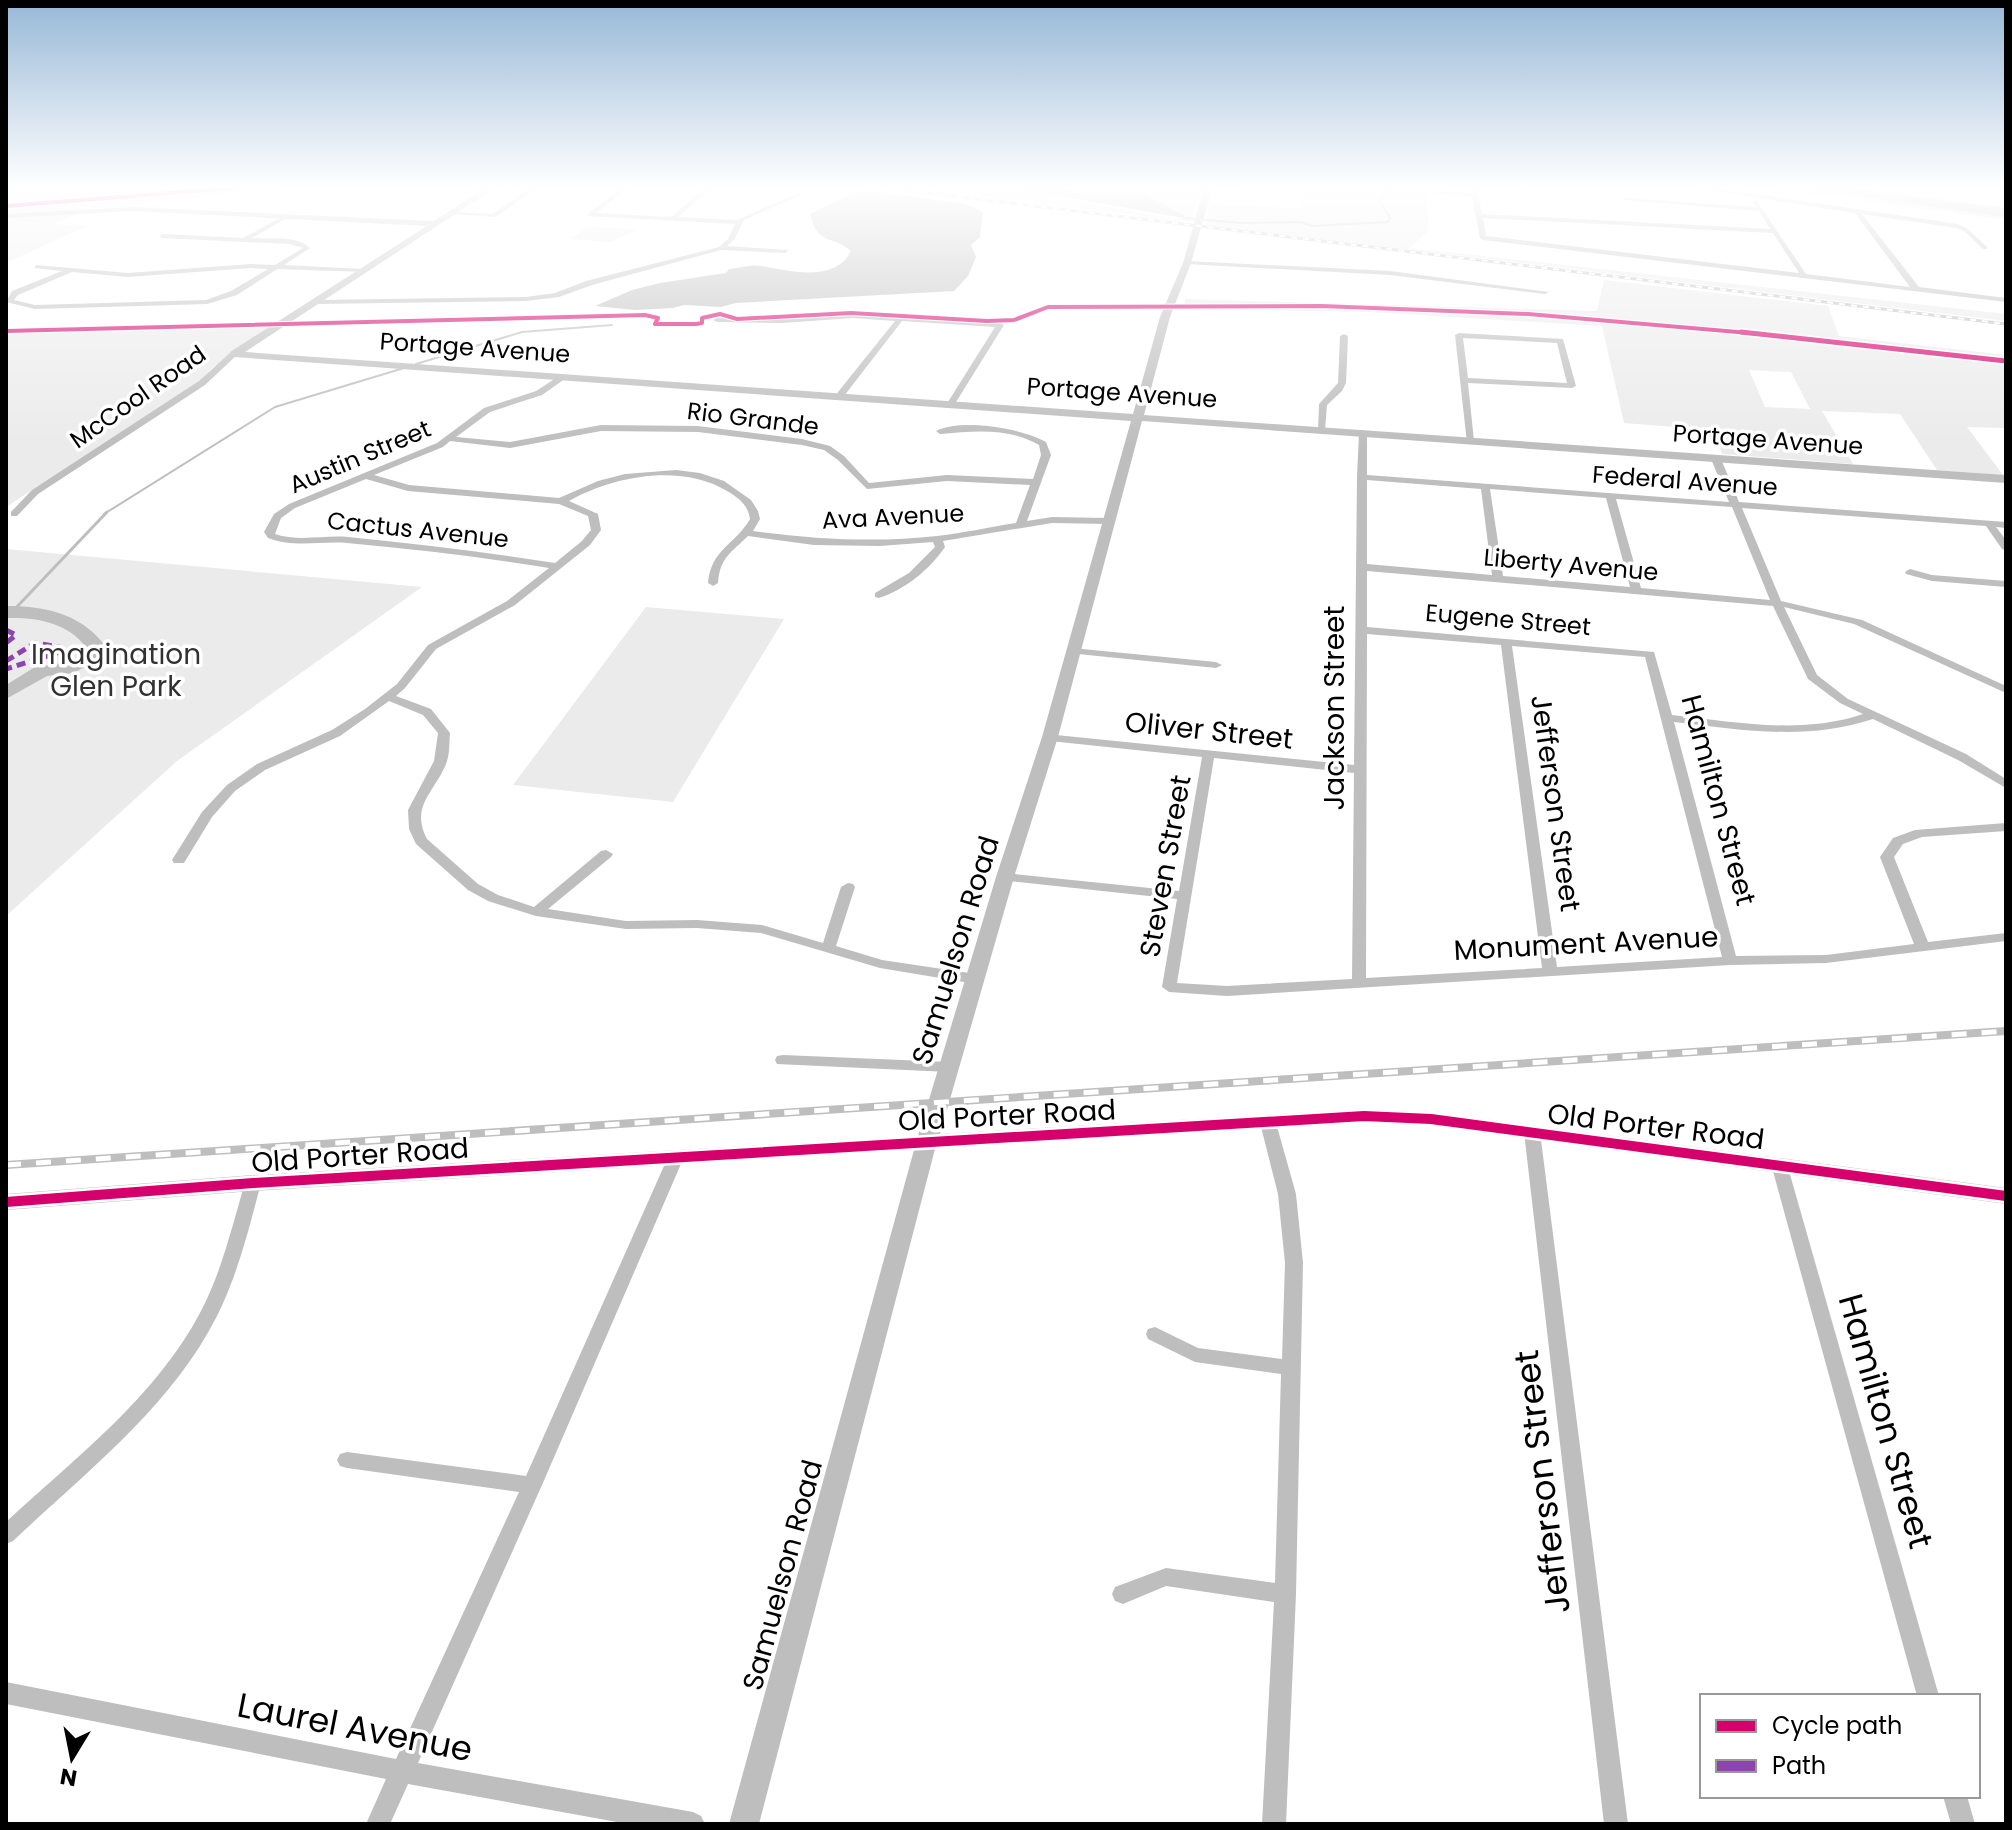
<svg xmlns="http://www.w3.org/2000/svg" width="2012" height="1830" font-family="Poppins,sans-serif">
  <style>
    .green { fill: #ebebeb; fill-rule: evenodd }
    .water { fill: #bebebe }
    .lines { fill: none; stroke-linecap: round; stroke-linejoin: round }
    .stream-far1 { stroke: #bebebe; stroke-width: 2 }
    .stream { stroke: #bebebe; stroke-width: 3 }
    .river { fill: #bebebe; fill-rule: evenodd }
    .motorway-casing { stroke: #dbdbdb; stroke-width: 3 }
    .minor { fill: #bebebe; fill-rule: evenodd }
    .tertiary { fill: #bebebe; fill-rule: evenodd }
    .motorway { fill: #bebebe; fill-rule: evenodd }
    .rail-far1-casing { stroke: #bebebe; stroke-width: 3 }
    .rail-casing { stroke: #bebebe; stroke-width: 8 }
    .rail-far1 { stroke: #fff; stroke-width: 2; stroke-dasharray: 6; stroke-linecap: butt }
    .rail { stroke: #fff; stroke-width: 5; stroke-dasharray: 15; stroke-linecap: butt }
    .quiet { stroke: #8e44ad; stroke-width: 5; stroke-dasharray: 9 5; stroke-linecap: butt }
    .cycleway-far2-casing { stroke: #fff; stroke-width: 6 }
    .cycleway-far1-casing { stroke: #fff; stroke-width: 8 }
    .cycleway-casing { stroke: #fff; stroke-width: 15 }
    .cycleway-far2 { stroke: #d6006c; stroke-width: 4 }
    .cycleway-far1 { stroke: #d6006c; stroke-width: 5 }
    .cycleway { stroke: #d6006c; stroke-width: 10 }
    .labels { text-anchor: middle; stroke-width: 7; stroke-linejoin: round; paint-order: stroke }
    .far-street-label { font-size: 24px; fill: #000; stroke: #fff }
    .park-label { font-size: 28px; fill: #323232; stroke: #fff }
    .street-label { font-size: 28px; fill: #000; stroke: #fff }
    .near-street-label { font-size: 34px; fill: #000; stroke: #fff }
  </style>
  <rect width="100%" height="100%" fill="#fff"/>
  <path class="green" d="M301 188 148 201 133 207 91 208 54 224 86 226 6 263V189Z
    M917 188H1011L1173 219 1184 218V215L1145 195H1089L1057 188 1201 189 1190 222Z
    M1215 188H1425L1429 230 1410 248 2006 314V321L1206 225 1210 204 1300 208 1303 195Z
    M1759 188H1796L2006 214V220Z
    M587 227 637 229 611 242 571 239Z
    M1604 280 1828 306 1839 336 2006 355V428L1967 427 2003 475 1937 470 1900 414 1822 411 1853 464 1722 454 1714 430 1624 423 1602 326 1368 312 1184 309 1185 299 1597 311ZM1749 370 1791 372 1810 409 1765 407Z
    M278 325 213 367 199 382 6 507V331Z
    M6 549 422 587 177 761 6 916Z
    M646 607 784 619 673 802 513 785Z"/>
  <path class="water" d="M1011 188H1057L1089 195H1145L1184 215V218Z
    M870 191 965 204 983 212 980 237 971 245 976 257 968 276 954 291 736 303 721 307 684 305 673 308 635 310 595 306 632 290 660 283 726 273 729 269C739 268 752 264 762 266 789 271 835 283 851 251 834 235 817 246 810 214L854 193Z"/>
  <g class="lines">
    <path class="stream-far1" d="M1184 218 1241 223 1301 222 1312 226 1388 222 1390 218 1380 201 1389 188
      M416 364 522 332 612 325
      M104 514 275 407 404 368"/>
    <path class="stream" d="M12 612 107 512"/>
    <path class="river" d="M6 606C43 606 79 613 103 643L106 647 103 658 73 673 47 676 6 699V685L35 667 63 663 84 655 86 647C67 622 36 617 6 618Z"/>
    <g class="motorway-casing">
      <path id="motorway" d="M1805 188H1841L2006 209V217Z"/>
    </g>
    <path class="minor" d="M529 188H537L496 217 450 214 453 212 493 214Z
      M621 188H628L596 213 671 217 705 188H712L678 217 737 220 798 193 803 194 744 220 734 240 727 246 788 250 786 253 721 250 592 285 559 297 526 301 316 304 312 302 316 300 526 297 555 293 586 281 719 247 728 239 735 224 588 216V214Z
      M1471 188H1477L1482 214 1770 229 1759 211 1624 200 1627 198 1756 207 1753 202 1756 200 1806 274 1910 287 1855 213 1695 188H1714L1958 224 1968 229 1987 247V249H1983L1964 231 1956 228 1862 214 1919 287 2006 298V302L1483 240 1480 238 1472 197 1433 193 1436 191 1472 193ZM1483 218 1773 233 1799 273 1486 236Z
      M287 214 289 217 252 238C270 239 298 235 310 248L284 265 364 269 366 272 277 269 237 295 207 304 35 309 6 302 12 291 62 271 34 268 36 265 128 273 251 264 275 265 303 248 290 244 162 238 159 236 162 234 243 238ZM251 268 268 269 231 291 206 300 35 305 14 300 18 295 72 272 128 277Z
      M1187 261 1390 271 1549 292 1545 294 1390 275 1185 264Z
      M853 314 1000 323 1004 325 956 402 952 405 948 402 995 327 902 321 844 396 841 397 837 394 838 392 895 321 853 318 782 323 717 322 713 320 717 318 782 319Z
      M1459 333 1563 339 1576 386 1572 388 1468 383 1474 441 1467 443 1455 335ZM1463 338 1557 343 1567 383 1468 378Z
      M1344 334 1348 336 1346 383 1342 391 1327 405 1325 430 1318 432 1319 404 1338 383 1340 336Z
      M231 352 238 354 205 385 38 494 17 516H11V512L32 490 199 381Z
      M562 374 569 376 542 395 490 412 456 437 510 442 601 425 698 426 802 439 830 446 844 456 869 483 947 475 1033 479 1041 455 1039 445C1008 427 974 431 940 434L936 431C961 418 1022 428 1046 442L1051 455 1027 521 1052 517 1107 518 1112 521 1107 524 1052 523 943 541 945 547C929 570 906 589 879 598L875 597V593L909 573 935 547 933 542 880 546 814 545 748 536C731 553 720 557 718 583L713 586 708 583C711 549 735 545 750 519 748 505 739 498 727 491 681 463 613 476 569 501L598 514 601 530 590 545 515 605 436 649 405 688 396 696 431 709 450 733C449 744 450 754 446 764 434 793 410 806 427 839L478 884 498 895 534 907 601 851 606 850 613 854 611 857 548 909 626 921 697 920 762 925 823 943 841 887 848 883 853 884 855 887 836 946 882 960 976 974 981 976 983 979 981 982 976 984 880 968 761 933 697 928 626 929 536 916 488 901 468 890 416 844 409 829 408 810 434 761 438 733 423 715 389 701 340 736 265 770 235 791 212 817 184 863H174L172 860 202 812 227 785 257 764 332 730 365 709 397 684 428 645 507 601 549 568C482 557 414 549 347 543 320 541 294 548 268 538L264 532 274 514 289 504 437 443 484 408 536 391ZM601 431 698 432 802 445 824 450 838 460 867 489 947 481 1030 485 1016 523C990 527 964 533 937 536 875 543 814 539 753 531L760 519 758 511 751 500 724 481 700 473 676 470 625 474 598 481 559 498 409 485 374 475 443 447 450 441 510 448ZM366 479 408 491 559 504 588 516 591 530 582 541 555 563C486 552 417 544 348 537 324 535 298 542 275 534L281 518 295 508Z
      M1363 430 1367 433V475L1729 502 1711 459 1716 456 1721 459 1739 502 2006 522V528L1996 527 2006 540V550L2002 549 1986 526 1742 508 1781 601 1862 620 2006 686V693L1854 624 1784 607 1817 675 1848 699 1966 754 2006 779V788L1958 760 1873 719C1807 741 1741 730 1674 722L1736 956 1826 955 1914 944 1880 857 1893 838 1915 830 2006 823V831L1922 837 1903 844 1894 857 1928 942 2006 933V941L1826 963 1730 965 1227 996 1169 992 1162 987 1177 899 1000 880 998 877 1000 874 1005 873 1179 891 1202 757 1050 741 1046 740 1044 737 1046 734 1354 765 1357 477 1359 433ZM1367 480 1481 489 1492 575 1367 564ZM1490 489 1606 498 1630 587 1503 576ZM1616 499 1732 507 1770 600 1641 588ZM1367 571 1773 606 1808 679 1840 703 1863 714C1801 735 1735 722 1672 715L1654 652 1367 627ZM1367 634 1501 645 1542 968 1366 978ZM1512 646 1645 657 1722 957 1557 967ZM1214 758 1354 773 1352 979 1227 986 1177 983Z
      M1910 569 1932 575 2006 581V587L1932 581 1906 574 1905 572Z
      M1072 648 1216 662 1222 665 1216 668 1068 653V649Z
      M783 1055 949 1062 955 1063 957 1067 955 1071 949 1072 777 1064 775 1060 777 1056Z
      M1268 1117 1274 1119 1276 1123 1296 1194 1303 1263 1296 1594 1286 1824H1262L1274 1602 1166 1586 1123 1604 1115 1601 1112 1594 1115 1587 1166 1568 1275 1583 1281 1374 1195 1362 1148 1339 1146 1334 1148 1329 1155 1327 1198 1348 1282 1359 1285 1263 1278 1194 1260 1123 1262 1119Z
      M1532 1126 1538 1128 1540 1132 1628 1824H1604L1524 1132 1526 1128Z
      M676 1151 682 1153 684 1157 542 1485 418 1763 693 1812 701 1816 705 1824H628L408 1784 390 1824H366L386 1779 6 1704V1682L396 1759 519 1492 347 1468 340 1466 337 1460 340 1454 347 1452 526 1476 668 1157 670 1153Z
      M1779 1158 1785 1160 1787 1164 1939 1696H1917L1771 1164 1773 1160Z
      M253 1177 259 1179 261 1183C249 1228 238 1274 217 1316 171 1407 86 1472 13 1541L6 1544V1522C75 1458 157 1396 201 1311 222 1271 232 1226 245 1183L247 1179Z
      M1943 1796H1967L1975 1824H1951Z"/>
    <path class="tertiary" d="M485 188H495L245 352 1133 414 1160 317 1183 263 1204 188H1212L1191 263 1170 317 1144 415 2006 475V483L1142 421 1058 737 1014 877 940 1134 1364 1109 1431 1112 2006 1188V1204L1431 1126 1364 1123 935 1149 759 1824H729L914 1150 253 1191 6 1210V1194L253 1175 918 1136 996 877 1042 737 1131 421 234 357 230 356V352L427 226 133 211 6 218V214L133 207 434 221Z"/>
    <use href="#motorway" class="motorway"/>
    <g class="rail-far1-casing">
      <path id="rail-far1" d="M886 188 2006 324"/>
    </g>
    <g class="rail-casing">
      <path id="rail" d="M6 1165 2006 1031"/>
    </g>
    <use href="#rail-far1" class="rail-far1"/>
    <use href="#rail" class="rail"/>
    <path class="quiet" d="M6 630 16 635 6 643
      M6 661 35 643 59 647 57 653 6 669"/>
    <g class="cycleway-far2-casing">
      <path id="cycleway-far2" d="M6 206 233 188
        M6 331 645 315 658 318 655 324H696L702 323V318L720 314 737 319 851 313 987 321 1014 320 1048 307 1322 306 1528 314 1761 334"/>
    </g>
    <g class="cycleway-far1-casing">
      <path id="cycleway-far1" d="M1741 332 2006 361"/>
    </g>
    <g class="cycleway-casing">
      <path id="cycleway" d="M6 1202 253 1183 1364 1116 1431 1119 2006 1196"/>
    </g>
    <use href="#cycleway-far2" class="cycleway-far2"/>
    <use href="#cycleway-far1" class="cycleway-far1"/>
    <use href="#cycleway" class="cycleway"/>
  </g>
  <linearGradient id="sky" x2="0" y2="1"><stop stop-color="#97b8d7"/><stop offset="0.42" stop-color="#fff"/><stop offset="1" stop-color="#fff" stop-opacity="0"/></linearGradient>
  <rect width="2012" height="445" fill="url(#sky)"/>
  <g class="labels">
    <g class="far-street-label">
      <text transform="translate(475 348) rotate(4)" y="8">Portage Avenue</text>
      <text transform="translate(1122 393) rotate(4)" y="8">Portage Avenue</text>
      <text transform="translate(138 397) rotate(-35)" y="8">McCool Road</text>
      <text transform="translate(753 419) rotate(7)" y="8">Rio Grande</text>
      <text transform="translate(1768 440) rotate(4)" y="8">Portage Avenue</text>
      <text transform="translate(360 457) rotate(-23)" y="8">Austin Street</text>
      <text transform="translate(1685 481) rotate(4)" y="8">Federal Avenue</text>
      <text transform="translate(893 517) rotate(-3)" y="8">Ava Avenue</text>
      <text transform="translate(418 530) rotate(6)" y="8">Cactus Avenue</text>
      <text transform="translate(1571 565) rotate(5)" y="8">Liberty Avenue</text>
      <text transform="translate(1508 620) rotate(5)" y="8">Eugene Street</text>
    </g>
    <g class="park-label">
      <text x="116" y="664">Imagination<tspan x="116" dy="32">Glen Park</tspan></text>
    </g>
    <g class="street-label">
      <text transform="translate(1334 708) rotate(-90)" y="10">Jackson Street</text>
      <text transform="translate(1209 730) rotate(6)" y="10">Oliver Street</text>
      <text transform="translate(1719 800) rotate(75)" y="10">Hamilton Street</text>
      <text transform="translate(1556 803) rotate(82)" y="10">Jefferson Street</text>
      <text transform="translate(1165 866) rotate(-80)" y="10">Steven Street</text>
      <text transform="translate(1586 943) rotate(-3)" y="10">Monument Avenue</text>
      <text transform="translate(955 950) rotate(-73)" y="10">Samuelson Road</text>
      <text transform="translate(1007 1115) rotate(-3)" y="10">Old Porter Road</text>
      <text transform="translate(1656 1126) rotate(7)" y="10">Old Porter Road</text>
      <text transform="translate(360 1155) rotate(-4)" y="10">Old Porter Road</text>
      <text transform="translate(782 1575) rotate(-75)" y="10">Samuelson Road</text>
    </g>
    <g class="near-street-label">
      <text transform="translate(1886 1421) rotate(74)" y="12">Hamilton Street</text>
      <text transform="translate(1542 1482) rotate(-97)" y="12">Jefferson Street</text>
      <text transform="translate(355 1727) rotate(11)" y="12">Laurel Avenue</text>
    </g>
  </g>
  <rect width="2012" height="1830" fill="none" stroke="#000000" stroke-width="16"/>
  <rect x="1700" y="1694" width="280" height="104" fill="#ffffff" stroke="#999999" stroke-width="2"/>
  <rect x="1716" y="1720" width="40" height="12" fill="#d6006c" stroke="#999999" stroke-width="2"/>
  <text x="1772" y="1734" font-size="24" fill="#000000">Cycle path</text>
  <rect x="1716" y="1760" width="40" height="12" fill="#8e44ad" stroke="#999999" stroke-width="2"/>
  <text x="1772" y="1774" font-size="24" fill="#000000">Path</text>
  <g transform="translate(72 1758) rotate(190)" stroke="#ffffff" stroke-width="6" paint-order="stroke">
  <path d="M0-6L14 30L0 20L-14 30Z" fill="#000000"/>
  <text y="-12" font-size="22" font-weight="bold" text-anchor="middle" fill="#000000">N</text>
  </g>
</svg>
